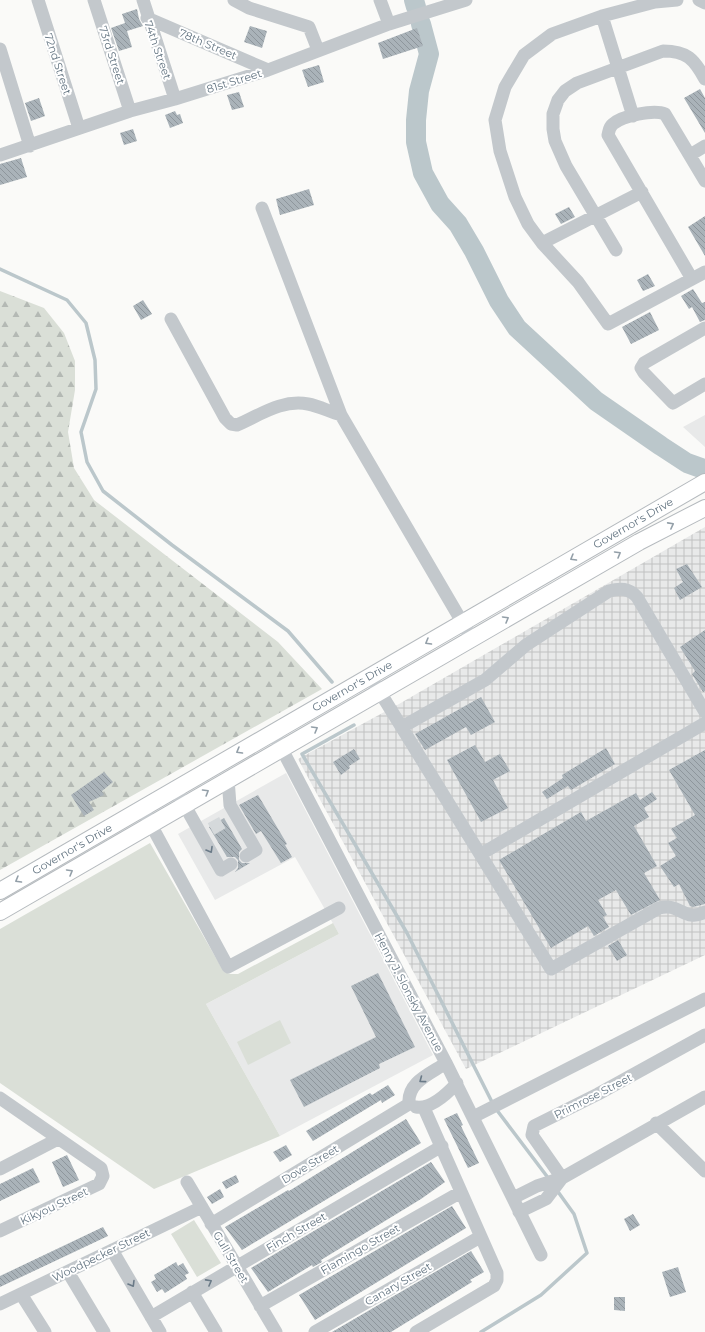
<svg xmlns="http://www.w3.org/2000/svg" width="705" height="1332" font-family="Montserrat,sans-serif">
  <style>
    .built { fill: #e8e9e9 }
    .industrial { fill: url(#industrial-grid) }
    .green { fill: #dadfd7 }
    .forest { fill: url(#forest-firs) }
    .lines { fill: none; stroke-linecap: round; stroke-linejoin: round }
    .stream { stroke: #bbc7cb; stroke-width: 3.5 }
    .river { stroke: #bbc7cb; stroke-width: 20 }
    .building { fill: url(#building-back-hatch) }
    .minor-tunnel { stroke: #d5d9db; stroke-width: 13; stroke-dasharray: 13 6; stroke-linecap: butt }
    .major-casing { stroke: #b5babe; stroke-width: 18 }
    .minor { stroke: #c3c8cc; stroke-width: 13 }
    .major { stroke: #fff; stroke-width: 16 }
    .oneway { stroke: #939fa8 }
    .oneway2 { stroke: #6a7a87 }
    .labels { text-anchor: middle; stroke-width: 4; stroke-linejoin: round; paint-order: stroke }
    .street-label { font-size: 11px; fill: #657683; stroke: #fff }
  </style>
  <defs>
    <pattern id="industrial-grid" width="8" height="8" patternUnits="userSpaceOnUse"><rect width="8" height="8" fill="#e8e9e9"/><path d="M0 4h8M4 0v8" fill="none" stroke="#c0c1c2"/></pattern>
    <pattern id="forest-firs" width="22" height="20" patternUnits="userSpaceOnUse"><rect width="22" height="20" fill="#dadfd7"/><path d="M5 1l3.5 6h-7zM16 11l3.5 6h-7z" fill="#b4b9b4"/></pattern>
    <pattern id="building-back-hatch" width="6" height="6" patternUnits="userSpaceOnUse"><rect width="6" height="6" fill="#aab3b9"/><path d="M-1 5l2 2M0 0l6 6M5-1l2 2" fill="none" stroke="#8e969c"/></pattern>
  </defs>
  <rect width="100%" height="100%" fill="#fafaf8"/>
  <path class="built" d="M705 415V447L683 427Z
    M286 773 433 1055 280 1136 206 1004 339 934 295 857 215 900 178 834Z"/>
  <path class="industrial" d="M705 527V955L466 1069 298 759 399 704Z"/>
  <path class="green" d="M150 843 224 972 231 974H238L333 923 339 934 206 1004 280 1136 154 1189 0 1083V929Z
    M280 1020 291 1043 248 1065 237 1042Z
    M194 1220 221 1263 197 1277 171 1234Z"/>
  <path class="forest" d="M0 291 44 308 64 333 75 361V390L68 432 74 468 94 500 278 642 322 689 0 870Z"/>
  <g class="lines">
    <path class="stream" d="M0 269 67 300 86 323 95 360 96 389 81 432 87 462 103 491 172 545 288 631 332 682
      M354 725 302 754 407 933 493 1104
      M496 1109 549 1179
      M481 1332 541 1295 587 1253 574 1214 556 1189"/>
    <path class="river" d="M414 0 416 7
      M421 24 429 54 419 91 416 120V142L423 173 440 204 458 224 474 251 499 301 517 328 596 401 661 446 687 463 701 468"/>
  </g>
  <path class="building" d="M137 9 139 19 143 26 127 31 132 47 119 51 111 28 125 23 122 14Z
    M250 26 267 31 262 48 244 42Z
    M417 28 423 46 383 59 378 43Z
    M319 65 324 82 308 87 302 70Z
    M700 89 705 98V133L684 98Z
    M239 92 244 107 232 110 227 95Z
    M39 98 45 116 31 121 25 103Z
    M175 111 177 115 180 114 183 123 170 128 165 115Z
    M133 129 137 141 124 145 120 133Z
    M21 158 27 177 0 185V164Z
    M309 189 314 205 280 215 276 199Z
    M569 207 575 217 561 224 555 214Z
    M705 216V256L688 227Z
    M648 274 655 286 643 291 637 280Z
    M693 289 702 303 705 302V320L700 322 692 307 689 309 681 296Z
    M143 300 152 314 141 320 133 306Z
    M650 312 659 330 631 344 622 327Z
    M687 564 702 587 680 600 674 588 683 582 676 569Z
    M705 630V691L703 692 692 674 695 671 680 647Z
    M481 697 495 722 471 735 466 727 425 750 415 734Z
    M475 745 485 762 500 754 510 771 493 780 508 808 481 822 447 760Z
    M606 748 615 764 571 790 568 786 547 799 542 792 563 778 562 775Z
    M354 749 360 759 349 766 350 768 341 775 333 762Z
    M705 750V904L693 907 690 906 679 884 674 887 660 866 676 856 668 843 677 838 671 829 695 815 669 770Z
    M104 772 113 782 102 791 104 795 89 802 94 810 84 816 71 795Z
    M652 792 657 799 644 808 649 817 634 826 657 866 644 873 660 900 631 915 616 890 598 900 607 915 603 917 609 927 594 936 588 926 551 948 499 860 581 812 586 821 636 793 640 800Z
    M258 795 287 844 285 845 292 857 281 863 261 831 256 834 239 805Z
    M224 818 242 849 239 852V860L242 863H250L235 872 238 868V860L235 857H227L209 827Z
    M618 940 627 955 617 961 608 946Z
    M378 973 415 1047 379 1064 380 1068 304 1107 290 1080 376 1037 351 986Z
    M388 1085 395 1095 382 1103 381 1100 313 1141 306 1131 370 1093 372 1095Z
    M457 1113 463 1125 461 1126 479 1163 468 1168 444 1119Z
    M406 1119 421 1143 409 1150 242 1250 225 1227 288 1190 289 1191Z
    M286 1145 292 1155 280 1162 273 1152Z
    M67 1155 79 1180 63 1187 52 1162Z
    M431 1162 445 1182 421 1199 321 1260 322 1262 313 1267 312 1265 268 1292 251 1268Z
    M33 1168 40 1182 0 1201V1184Z
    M236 1175 239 1182 226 1189 222 1182Z
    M220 1189 224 1197 212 1204 207 1197Z
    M452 1206 466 1228 315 1320 299 1295Z
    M633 1214 640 1225 630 1231 624 1219Z
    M103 1227 108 1236 0 1287V1276Z
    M471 1251 484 1272 470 1280 472 1282 391 1332H332Z
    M176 1262 178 1266 183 1263 189 1273 185 1275 187 1279 165 1293 162 1289 157 1292 151 1282 156 1279 154 1275Z
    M678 1267 686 1292 670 1297 662 1272Z
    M614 1297H625V1311L614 1310Z"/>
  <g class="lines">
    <path class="minor-tunnel" d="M211 829 225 821"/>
    <g class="major-casing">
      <path id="major" d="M0 891 705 482
        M0 912 639 542 705 508"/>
    </g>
    <path class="minor" d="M38 0 79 128
      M94 0 130 111
      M143 0 175 99
      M234 0 249 8 309 27 318 50
      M380 0 389 24
      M677 0 655 2 602 16 552 34 524 55 505 87 495 120 500 151 515 197 528 224 542 243 578 282 608 324 705 272
      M699 0 705 3
      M602 16 633 116
      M147 18 268 70
      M0 49 30 146
      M0 155 130 111 175 99 268 70 389 24 466 0
      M690 155 705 146
      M262 208 341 415 472 639
      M542 243 642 192
      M616 250 566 166 555 141 553 129V114L558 100 565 91 577 83 663 51C687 51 694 59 705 79
      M692 279 608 135C609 131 609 127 613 124 622 116 654 109 665 114L705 181
      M171 319 225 418 231 424 237 425C260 415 282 399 308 404 319 406 330 412 341 415
      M705 328 644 363 641 368 644 373 673 403 705 384
      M370 676 551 969 659 908C680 902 685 923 705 912
      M402 727 485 680 526 645 609 591C620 588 629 588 637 597L705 712
      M273 732 446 1063 541 1255
      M228 779 230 805 256 850 246 856
      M175 788 221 870 231 864
      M142 808 228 967 339 908
      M481 854 705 723
      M0 1098 101 1168 103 1176 99 1184 0 1231
      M409 1104C407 1082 430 1074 446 1063
      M416 1107C431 1109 447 1094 457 1083
      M473 1117 705 999
      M656 1123 705 1171
      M0 1169 58 1139
      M562 1178 532 1135 534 1126 598 1094 705 1035
      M187 1182 276 1332
      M513 1198 537 1186 562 1178 705 1097
      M519 1212 546 1199 562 1178
      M211 1224 409 1104
      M112 1250 160 1332
      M68 1272 104 1332
      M192 1292 216 1332
      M21 1294 45 1332
      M0 1304 202 1207
      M260 1306 461 1192
      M151 1317 442 1146
      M315 1332 480 1237
      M416 1332 494 1286 497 1280V1273L424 1108"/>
    <use href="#major" class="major"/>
  </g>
  <defs><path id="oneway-chevron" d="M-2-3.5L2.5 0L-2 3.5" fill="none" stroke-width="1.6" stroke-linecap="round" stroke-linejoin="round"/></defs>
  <g class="oneway">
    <use href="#oneway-chevron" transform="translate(671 525) rotate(-28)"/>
    <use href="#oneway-chevron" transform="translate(618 554) rotate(-30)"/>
    <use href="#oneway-chevron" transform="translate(573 558) rotate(150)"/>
    <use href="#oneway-chevron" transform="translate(506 619) rotate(-30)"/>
    <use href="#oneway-chevron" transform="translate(428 642) rotate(150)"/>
    <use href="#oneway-chevron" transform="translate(315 729) rotate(-30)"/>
    <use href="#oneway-chevron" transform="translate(239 751) rotate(150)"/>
    <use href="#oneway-chevron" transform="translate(206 792) rotate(-31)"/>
    <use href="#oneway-chevron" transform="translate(70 872) rotate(-30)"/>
    <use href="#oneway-chevron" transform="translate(18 880) rotate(150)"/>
  </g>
  <g class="oneway2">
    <use href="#oneway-chevron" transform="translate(210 850) rotate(60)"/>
    <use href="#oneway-chevron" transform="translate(422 1080) rotate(143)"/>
    <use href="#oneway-chevron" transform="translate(209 1282) rotate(-29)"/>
    <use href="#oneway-chevron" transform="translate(132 1284) rotate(59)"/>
  </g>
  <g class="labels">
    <g class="street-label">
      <text transform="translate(208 44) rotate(23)" y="4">78th Street</text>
      <text transform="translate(158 50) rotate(71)" y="4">74th Street</text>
      <text transform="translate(112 55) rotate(72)" y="4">73rd Street</text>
      <text transform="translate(58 64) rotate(72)" y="4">72nd Street</text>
      <text transform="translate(234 81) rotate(-17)" y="4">81st Street</text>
      <text transform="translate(633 523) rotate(-30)" y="4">Governor's Drive</text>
      <text transform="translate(352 686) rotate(-30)" y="4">Governor's Drive</text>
      <text transform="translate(72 849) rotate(-30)" y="4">Governor's Drive</text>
      <text transform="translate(409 992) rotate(62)" y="4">Henry J. Slonsky Avenue</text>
      <text transform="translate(593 1096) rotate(-27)" y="4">Primrose Street</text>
      <text transform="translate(310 1164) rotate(-31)" y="4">Dove Street</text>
      <text transform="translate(54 1206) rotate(-25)" y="4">Kikyou Street</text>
      <text transform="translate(296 1232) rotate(-30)" y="4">Finch Street</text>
      <text transform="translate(360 1249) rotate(-30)" y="4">Flamingo Street</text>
      <text transform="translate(101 1255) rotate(-26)" y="4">Woodpecker Street</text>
      <text transform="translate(231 1257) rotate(59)" y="4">Gull Street</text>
      <text transform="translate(398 1284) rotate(-30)" y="4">Canary Street</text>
    </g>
  </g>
</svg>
